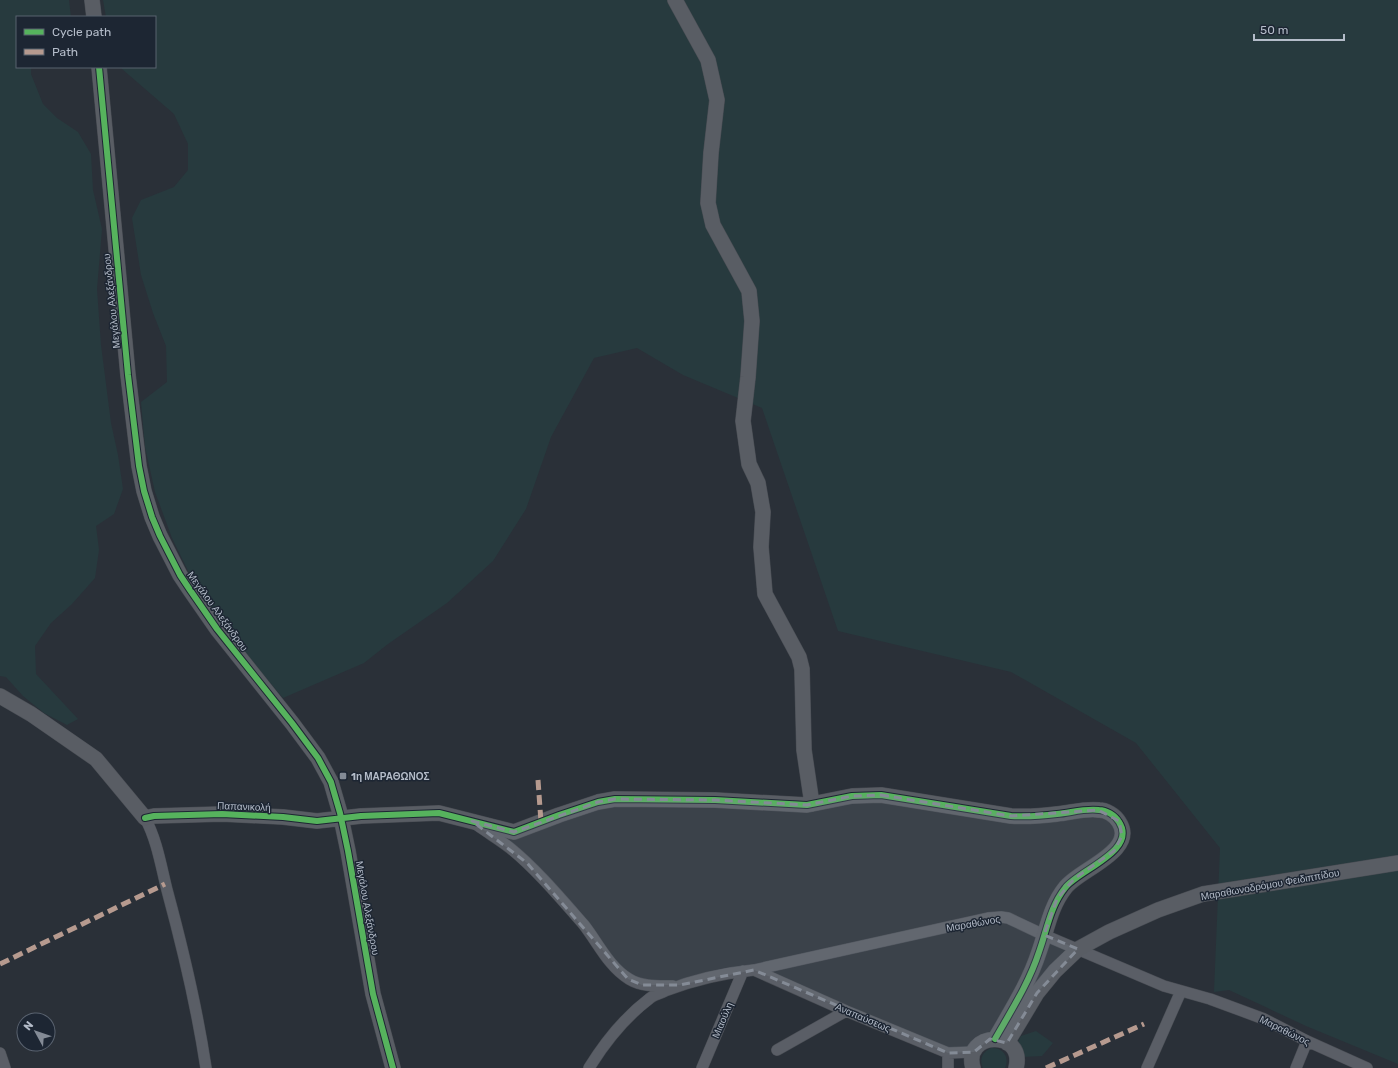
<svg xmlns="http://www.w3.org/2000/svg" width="1398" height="1068" font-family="Rubik,sans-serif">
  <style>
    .green { fill: #273a3e }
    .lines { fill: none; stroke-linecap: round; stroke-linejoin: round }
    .street-casing { stroke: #484c53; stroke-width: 12 }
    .secondary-casing { stroke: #484c53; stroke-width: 16 }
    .street { stroke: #5a5e66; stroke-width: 11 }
    .secondary { stroke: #595d64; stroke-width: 15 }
    .quiet { stroke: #b69a8f; stroke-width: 5; stroke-dasharray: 10 5; stroke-linecap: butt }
    .cycleway-casing { stroke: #1d2633; stroke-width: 8 }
    .cycleway { stroke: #56b35d; stroke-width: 6 }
    .marked { fill: #848b96; fill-opacity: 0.2; stroke: #848b96; stroke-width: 3; stroke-dasharray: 8 5; stroke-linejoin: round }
    .poi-dot { fill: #848b96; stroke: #1d2633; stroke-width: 1.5 }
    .labels { text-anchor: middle; stroke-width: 3; stroke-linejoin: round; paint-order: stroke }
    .street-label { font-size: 10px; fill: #b4bcc9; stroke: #1d2633 }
    .poi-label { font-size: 10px; font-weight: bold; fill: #b4bcc9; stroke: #1d2633; text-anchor: start }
  </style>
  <rect width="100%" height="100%" fill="#2a3038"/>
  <path class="green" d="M0 0H69L71 17H17V67H31V74L43 104 57 118 78 132 91 154 93 190 102 229 97 289 101 345 111 423 118 455 123 489 114 514 96 526 99 550 95 578 72 604 51 623 35 646 36 674 78 719 67 725 44 713 23 696 6 677 0 676Z
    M103 0H1398V1064L1306 1026 1229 990 1214 992 1220 848 1136 743 1011 672 838 631 762 408 683 375 637 348 594 358 551 437 526 509 493 561 447 603 388 644 364 663 283 698 221 625 193 581 172 538 155 492 145 447 141 402 167 382 166 346 153 313 141 275 132 218 141 200 174 187 188 170V144L174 114 122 69 121 67H155V17H106Z
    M1036 1031 1053 1043 1042 1056 1022 1057 1017 1044 1021 1036Z
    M991 1048C1003 1047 1010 1057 1005 1068H983C979 1060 982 1052 991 1048Z"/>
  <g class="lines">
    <g class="street-casing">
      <path id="street" d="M145 818C157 840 161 866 167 890 183 949 197 1008 206 1068
        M477 825C488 833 500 840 510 848 536 869 562 900 584 925 598 943 609 967 629 979 642 987 658 986 673 986
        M754 970 846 1011 948 1053 974 1052
        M777 1050 846 1011
        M0 1053 5 1068
        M948 1053V1068
        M589 1068C605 1042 624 1018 649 999 653 995 660 994 665 991 693 980 724 973 754 970L988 918 1001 917 1008 918 1044 935 1164 986 1210 999 1264 1019 1307 1041 1367 1068
        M702 1068 743 971
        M1147 1068 1181 991
        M1296 1068 1307 1041"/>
    </g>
    <g class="secondary-casing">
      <path id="secondary" d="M92 0 94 17
        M675 0 708 60 717 100 711 153 708 203 713 225 749 291 752 321 748 377 743 421 749 464 758 483 763 512 761 547 765 594 799 657 802 669 804 750 812 804
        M99 67 128 375 139 466 144 491 152 517 160 536 180 575 190 590 217 629 292 723 318 758 331 782 340 813 348 851 373 994 393 1068
        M0 696 31 714 96 759 145 818 154 816 222 814 283 817 317 821 361 816 439 813 514 832 559 815 598 802 615 799 715 800 807 805 852 796 881 795 1011 816C1026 817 1041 816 1057 814 1070 813 1085 808 1099 810 1106 810 1115 815 1119 822 1138 851 1078 870 1065 888 1050 907 1047 930 1039 952 1029 983 1011 1011 995 1039
        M1007 1043 1037 993 1055 971 1078 949 1109 932 1158 910 1203 894 1398 863
        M973 1068C962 1031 1026 1029 1016 1068"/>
    </g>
    <use href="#street" class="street"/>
    <use href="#secondary" class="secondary"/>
    <path class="quiet" d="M538 780 541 822
      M0 964 165 884
      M1046 1068 1144 1024"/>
    <g class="cycleway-casing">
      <path id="cycleway" d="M99 67 128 375 139 466 144 491 152 517 160 536 180 575 190 590 217 629 292 723 318 758 331 782 340 813 348 851 373 994 393 1068
        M145 818 154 816 222 814 283 817 317 821 361 816 439 813 514 832 559 815 598 802 615 799 715 800 807 805 852 796 881 795 1011 816C1026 817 1041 816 1057 814 1070 813 1085 808 1099 810 1106 810 1115 815 1119 822 1138 851 1078 870 1065 888 1050 907 1047 930 1039 952 1029 983 1011 1011 995 1039"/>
    </g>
    <use href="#cycleway" class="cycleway"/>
  </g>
  <path class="marked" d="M881 795 1011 816 1098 810 1119 821 1122 836 1114 851 1074 879 1057 899 1044 935 1078 949 1037 993 1007 1043 990 1039 974 1052 948 1053 754 970 680 985H642L628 979 527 863 472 821 514 832 598 802 615 799 715 800 807 805 852 796Z"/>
  <rect class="poi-dot" x="339" y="772" width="8" height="8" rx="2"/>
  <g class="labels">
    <g class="street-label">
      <text transform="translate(111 301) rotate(-96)" y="4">Μεγάλου Αλεξάνδρου</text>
      <text transform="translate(218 611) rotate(54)" y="4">Μεγάλου Αλεξάνδρου</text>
      <text transform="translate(244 806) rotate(2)" y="4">Παπανικολή</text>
      <text transform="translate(1270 884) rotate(-10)" y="4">Μαραθωνοδρόμου Φειδιππίδου</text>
      <text transform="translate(368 908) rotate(80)" y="4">Μεγάλου Αλεξάνδρου</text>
      <text transform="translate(973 923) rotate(-10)" y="4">Μαραθώνος</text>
      <text transform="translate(863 1017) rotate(23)" y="4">Αναπαύσεως</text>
      <text transform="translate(722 1020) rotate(-67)" y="4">Μιαούλη</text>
      <text transform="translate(1285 1030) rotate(26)" y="4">Μαραθώνος</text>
    </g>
    <g class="poi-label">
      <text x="351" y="780">1η ΜΑΡΑΘΩΝΟΣ</text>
    </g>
  </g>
  <rect x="16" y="16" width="140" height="52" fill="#1d2633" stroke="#59626f"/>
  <rect x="24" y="29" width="20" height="6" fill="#56b35d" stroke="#59626f"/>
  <text x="52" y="36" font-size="12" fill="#b4bcc9">Cycle path</text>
  <rect x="24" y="49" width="20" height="6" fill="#b69a8f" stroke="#59626f"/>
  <text x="52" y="56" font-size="12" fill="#b4bcc9">Path</text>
  <g transform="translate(36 1032) rotate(310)"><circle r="19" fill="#1d2633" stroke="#59626f"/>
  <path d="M0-3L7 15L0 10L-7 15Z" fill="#848b96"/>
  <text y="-6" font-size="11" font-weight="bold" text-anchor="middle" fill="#b4bcc9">N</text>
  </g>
  <path d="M1254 34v6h90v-6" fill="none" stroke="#b4bcc9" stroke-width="2"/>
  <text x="1260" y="34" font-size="12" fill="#b4bcc9" stroke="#1d2633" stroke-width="3" paint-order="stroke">50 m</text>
</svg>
